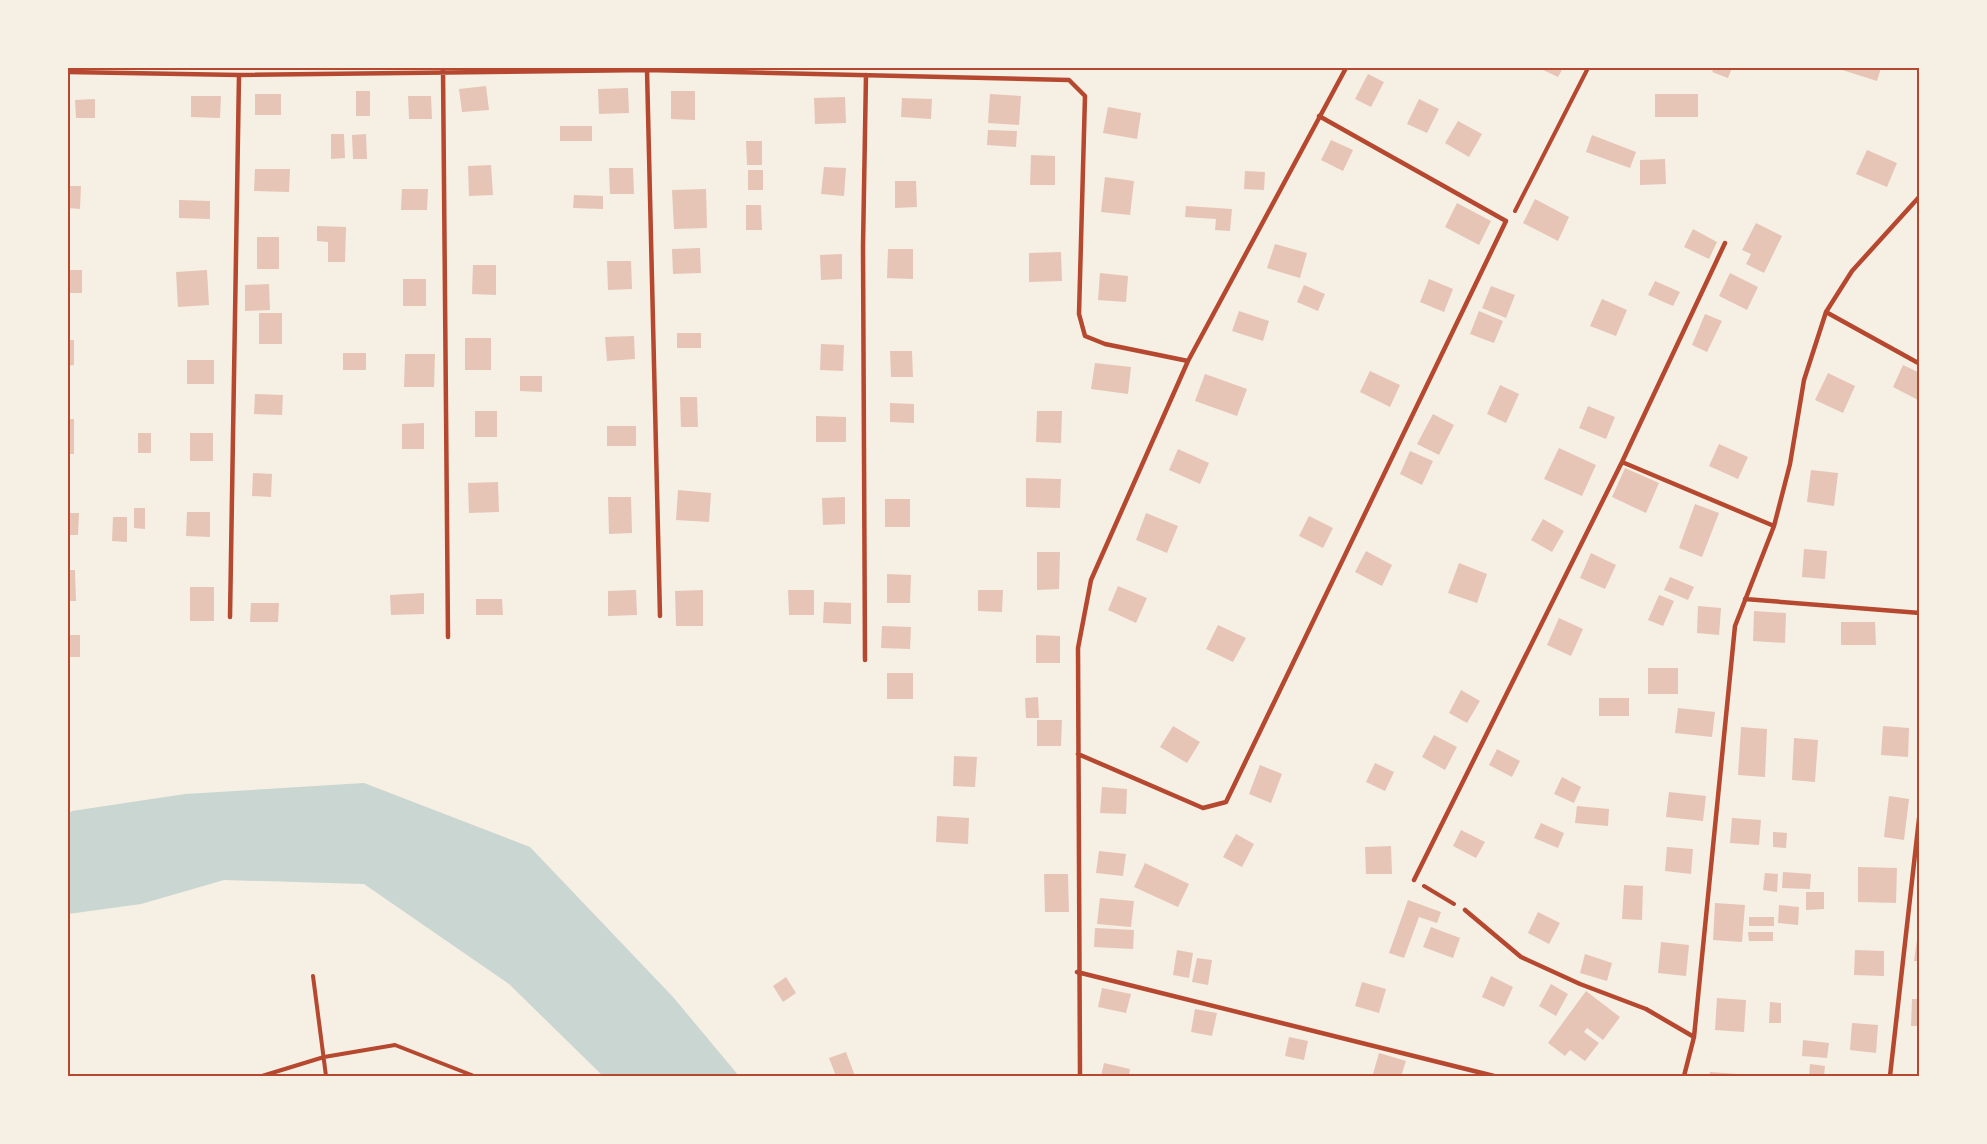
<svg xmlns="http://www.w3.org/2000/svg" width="1987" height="1144" font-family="'Noto Sans',sans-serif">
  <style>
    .water { fill: #c9d6d2 }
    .building { fill: #e6c5b7 }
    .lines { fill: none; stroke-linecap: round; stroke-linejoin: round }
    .path { stroke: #b5482f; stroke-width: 4 }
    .service { stroke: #b5482f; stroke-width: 4.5 }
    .neatline { fill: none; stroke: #b5482f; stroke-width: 2 }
  </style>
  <rect width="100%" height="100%" fill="#f6efe4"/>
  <path class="water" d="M364 783 530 847 673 997 739 1076H603L509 984 364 884 224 880 141 904 68 914V814L72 811 185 794Z"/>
  <path class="building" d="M1539 68H1563L1558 77Z
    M1714 68H1732L1728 78 1712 72Z
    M1836 68H1881L1877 81Z
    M1368 74 1384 82 1371 107 1355 99Z
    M486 86 489 110 462 112 459 89Z
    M628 88 629 113 599 114 598 89Z
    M356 91H370V116H356Z
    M671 91H695V120L671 119Z
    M255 94H281V115H255Z
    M990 94 1021 96 1019 125 988 123Z
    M1655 94H1698V117H1655Z
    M191 96H221L220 118 191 117Z
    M408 96H431L432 119H409Z
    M845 97 846 123 815 124 814 98Z
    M902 98 932 99 931 119 901 117Z
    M95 99V118H76L75 100Z
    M1419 99 1439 109 1427 133 1407 124Z
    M1108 107 1141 113 1137 139 1103 133Z
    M1458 121 1482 134 1469 157 1445 143Z
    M560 126H592V141H560Z
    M988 130 1017 131 1016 147 987 145Z
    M331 134H344L345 158 331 159Z
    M366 134 367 159H353L352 135Z
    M1592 135 1636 152 1630 168 1586 152Z
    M1331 140 1353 150 1343 171 1321 160Z
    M746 141H762V165H747Z
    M1867 150 1897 163 1887 187 1856 174Z
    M1031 155 1055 156V185H1030Z
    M1665 159 1666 184 1640 185V160Z
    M491 165 493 195 469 196 468 166Z
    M824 167 846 168 844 196 821 194Z
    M609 168H633L634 194H610Z
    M255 169H290L289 192 254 191Z
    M748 170H763V190H748Z
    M1245 171 1265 172 1264 190 1244 189Z
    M1105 177 1134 181 1130 215 1101 212Z
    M895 181H916L917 207 895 208Z
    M68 186H81L80 209 68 208Z
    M402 189H428L427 210H401Z
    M706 189 707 228 674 229 672 190Z
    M574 195 603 196V209L573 208Z
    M1535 199 1569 217 1558 241 1523 223Z
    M179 200 210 201V219L179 218Z
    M1457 203 1491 221 1479 245 1445 227Z
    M746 205H761L762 230H746Z
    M1186 206 1232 209 1230 231 1215 230 1216 219 1185 217Z
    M1756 223 1782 236 1764 273 1746 264 1751 254 1742 250Z
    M317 226 346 227 345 262H328V242L317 241Z
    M1693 229 1717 242 1709 259 1684 247Z
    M257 237H279V269H257Z
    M1275 244 1307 253 1300 278 1267 268Z
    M700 248 701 273 673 274 672 249Z
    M888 249H913V279L887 278Z
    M1061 252 1062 281 1029 282V253Z
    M842 254V279L821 280 820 255Z
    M607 261H631L632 289 608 290Z
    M473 265H496V295L472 294Z
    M68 270H82V293H68Z
    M207 270 209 305 178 307 176 272Z
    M1100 273 1128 276 1126 302 1098 300Z
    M1730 273 1758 287 1747 310 1719 296Z
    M403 279H426V306H403Z
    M1429 279 1453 289 1444 312 1420 302Z
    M1655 281 1680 292 1673 306 1648 295Z
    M269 284 270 310 245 311V285Z
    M1304 285 1325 294 1318 311 1297 302Z
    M1491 286 1515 295 1506 318 1482 308Z
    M1602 299 1627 310 1616 336 1590 326Z
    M1239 311 1269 321 1263 341 1232 331Z
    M1479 311 1503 321 1494 343 1470 334Z
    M259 313H282V344H259Z
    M1705 314 1722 321 1707 352 1692 345Z
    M677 333H701V348H677Z
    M634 336 635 359 607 361 605 337Z
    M465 338H491V370H465Z
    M68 340H74V365L68 366Z
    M821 344 844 345 843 371 820 370Z
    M890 351H912L913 377H891Z
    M343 353H366V370H343Z
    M405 354H435L434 387H404Z
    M187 360H214V384H187Z
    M1095 363 1131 367 1128 394 1091 389Z
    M1903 365 1920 373V401L1893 387Z
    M1370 371 1400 385 1390 407 1360 392Z
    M1828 373 1855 386 1843 413 1815 400Z
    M1205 374 1247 389 1237 416 1195 401Z
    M520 376H542V392L520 391Z
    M1500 385 1519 394 1506 423 1487 414Z
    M255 394 283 395 282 415 254 414Z
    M680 397H697L698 427H681Z
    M890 403 914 404V423L890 422Z
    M1588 406 1615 417 1606 439 1579 428Z
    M475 411H497V437H475Z
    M1037 411H1062L1061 443 1036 442Z
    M1433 414 1454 425 1439 455 1417 444Z
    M816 416 846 417V442H816Z
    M68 419H74V454H68Z
    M424 423V449H402V424Z
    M607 426H636V446H607Z
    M138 433H151V453H138Z
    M190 433H213V461H190Z
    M1719 444 1748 457 1738 479 1709 466Z
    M1559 448 1596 465 1582 496 1544 479Z
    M1178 449 1209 463 1200 484 1169 470Z
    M1410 451 1433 461 1422 485 1400 474Z
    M1625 468 1659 483 1646 513 1612 497Z
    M1811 470 1838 473 1834 506 1807 502Z
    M253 473 272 474 271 497 252 496Z
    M1026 478 1061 479 1060 508 1026 507Z
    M498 482 499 512 469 513 468 483Z
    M678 490 711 493 709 522 676 520Z
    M608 497H631L632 533 609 534Z
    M845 497V524L823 525 822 498Z
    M885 499H910V527H885Z
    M1695 504 1719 513 1702 557 1679 548Z
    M134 508H145V529L134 528Z
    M187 512H210V537L186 536Z
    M68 513H79L78 535H68Z
    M1146 513 1178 526 1167 553 1136 540Z
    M1309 516 1333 528 1323 548 1299 536Z
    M113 517H127V542L112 541Z
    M1543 519 1564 531 1552 552 1531 540Z
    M1804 549 1827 551 1825 579 1802 577Z
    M1366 551 1392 565 1382 586 1355 572Z
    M1037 552H1060L1059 589 1037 590Z
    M1591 553 1616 565 1605 589 1580 578Z
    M1459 563 1487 574 1477 603 1448 593Z
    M68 570H75L76 601H68Z
    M887 574 911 575 910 603H887Z
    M1670 577 1694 587 1688 600 1664 590Z
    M1118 586 1147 598 1136 623 1108 610Z
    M190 587H214V621H190Z
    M636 590 637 615 608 616V591Z
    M703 590V626H676L675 591Z
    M788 590H814V615H789Z
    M978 590H1003L1002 612 978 611Z
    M424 593V614L391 615 390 595Z
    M1659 595 1674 601 1663 626 1648 620Z
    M476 599H502L503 615H476Z
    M824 602 851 603V624L823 623Z
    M251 603H279L278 622H250Z
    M1698 606 1721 608 1719 635 1697 633Z
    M1754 611 1786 613 1785 643 1753 641Z
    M1559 618 1583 629 1571 656 1547 645Z
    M1841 622H1875L1876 645H1841Z
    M1218 625 1246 638 1233 662 1206 649Z
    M882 626 911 627 910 649 881 648Z
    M68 635H80V657H68Z
    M1036 635 1060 636V663H1036Z
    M1648 668H1678V694H1648Z
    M887 673H913V699H887Z
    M1461 690 1480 701 1467 723 1449 713Z
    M1038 697 1039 718H1026L1025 698Z
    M1599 698H1629V716H1599Z
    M1678 708 1715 712 1712 737 1675 733Z
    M1037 720H1062L1061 746H1037Z
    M1173 726 1200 742 1187 763 1160 747Z
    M1883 726 1909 728 1908 757 1881 755Z
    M1741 727 1767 729 1765 777 1738 775Z
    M1434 735 1457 747 1445 770 1422 757Z
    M1794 738 1818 740 1815 782 1792 780Z
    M1497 749 1520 761 1512 777 1489 765Z
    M954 756 977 757 975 787 953 786Z
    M1375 763 1394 772 1385 791 1366 782Z
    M1260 765 1282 774 1271 803 1249 794Z
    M1562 777 1581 787 1574 803 1554 794Z
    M1102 787 1127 789 1126 814 1100 813Z
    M1669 792 1706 796 1703 821 1666 817Z
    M1889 796 1909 799 1904 840 1884 837Z
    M1577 806 1609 809 1608 826 1575 823Z
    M937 816 969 818 968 844 936 842Z
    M1732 818 1761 820 1759 845 1730 843Z
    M1541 823 1564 833 1558 848 1534 838Z
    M1461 830 1485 842 1476 858 1453 846Z
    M1773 832 1787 833 1786 848 1773 847Z
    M1236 834 1254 844 1242 867 1223 857Z
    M1391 846 1392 874H1366L1365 847Z
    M1667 847 1693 849 1691 874 1665 871Z
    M1099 851 1126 854 1123 876 1096 873Z
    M1145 863 1189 884 1178 907 1134 887Z
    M1858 867 1897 868 1896 903 1858 902Z
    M1783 872 1811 874 1810 889 1782 888Z
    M1765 873 1778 874 1777 892 1763 890Z
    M1044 874H1068L1069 912H1045Z
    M1624 885 1643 886 1642 920 1622 919Z
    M1806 892H1824V909L1806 910Z
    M1100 898 1134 901 1131 927 1097 924Z
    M1408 900 1441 912 1437 923 1419 917 1404 958 1389 953Z
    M1715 903 1745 905 1742 942 1713 940Z
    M1779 905 1799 907 1798 925 1778 923Z
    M1538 912 1560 923 1549 944 1528 933Z
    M1749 917H1774V926H1749Z
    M1431 927 1460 938 1453 958 1423 947Z
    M1095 928 1134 930 1133 949 1094 947Z
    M1748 932H1773V941H1749Z
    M1918 932H1920V961H1914Z
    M1661 942 1689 945 1686 976 1658 973Z
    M1177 950 1193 953 1189 978 1173 975Z
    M1855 950 1884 951V976L1854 975Z
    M1585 954 1612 963 1607 981 1580 973Z
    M1197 958 1212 960 1208 985 1192 982Z
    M1491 976 1513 987 1504 1007 1482 997Z
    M786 977 796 993 783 1002 773 986Z
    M1362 982 1386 989 1379 1013 1355 1006Z
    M1551 984 1568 994 1556 1016 1539 1006Z
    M1102 988 1131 994 1126 1013 1098 1007Z
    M1586 991 1620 1017 1603 1040 1587 1028 1584 1032 1599 1043 1585 1061 1570 1050 1565 1056 1548 1043Z
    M1717 998 1746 1000 1744 1032 1715 1030Z
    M1912 999H1920V1026H1911Z
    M1770 1002 1781 1003V1023H1769Z
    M1195 1009 1217 1013 1212 1036 1191 1032Z
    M1852 1023 1878 1025 1876 1053 1850 1050Z
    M1289 1037 1308 1041 1304 1060 1285 1056Z
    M1803 1040 1829 1043 1827 1058 1802 1056Z
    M846 1052 855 1076H836L829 1058Z
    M1379 1053 1406 1061 1401 1076 1373 1074Z
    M1104 1063 1130 1069 1129 1076H1101Z
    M1810 1064 1825 1066 1824 1076H1809Z
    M1710 1072 1738 1074V1076H1709Z"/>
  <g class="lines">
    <path class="path" d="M1515 211 1588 68
      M1424 886 1454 904
      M313 976 326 1076
      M262 1076 324 1057 395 1045 474 1076"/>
    <path class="service" d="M443 68 448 637
      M647 70 660 616
      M68 72 239 75 647 70 1069 80 1085 96 1079 314 1085 336 1105 344 1188 361
      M1826 312 1920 364
      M1622 462 1774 526
      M1745 599 1920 613
      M230 617 239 75
      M865 660 863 246 866 75
      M1078 754 1203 808 1226 802 1506 221 1319 116
      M1414 880 1622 462 1725 243
      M1465 910 1521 957 1580 984 1646 1009 1694 1037
      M1077 972 1494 1076
      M1080 1076 1078 648 1091 580 1188 361 1346 68
      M1684 1076 1694 1037 1735 626 1774 526 1790 464 1804 380 1826 312 1852 271 1920 196
      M1890 1076 1920 810"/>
  </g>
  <rect width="1987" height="1144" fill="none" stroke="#f6efe4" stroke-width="138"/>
  <rect x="69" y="69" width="1849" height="1006" class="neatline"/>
</svg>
